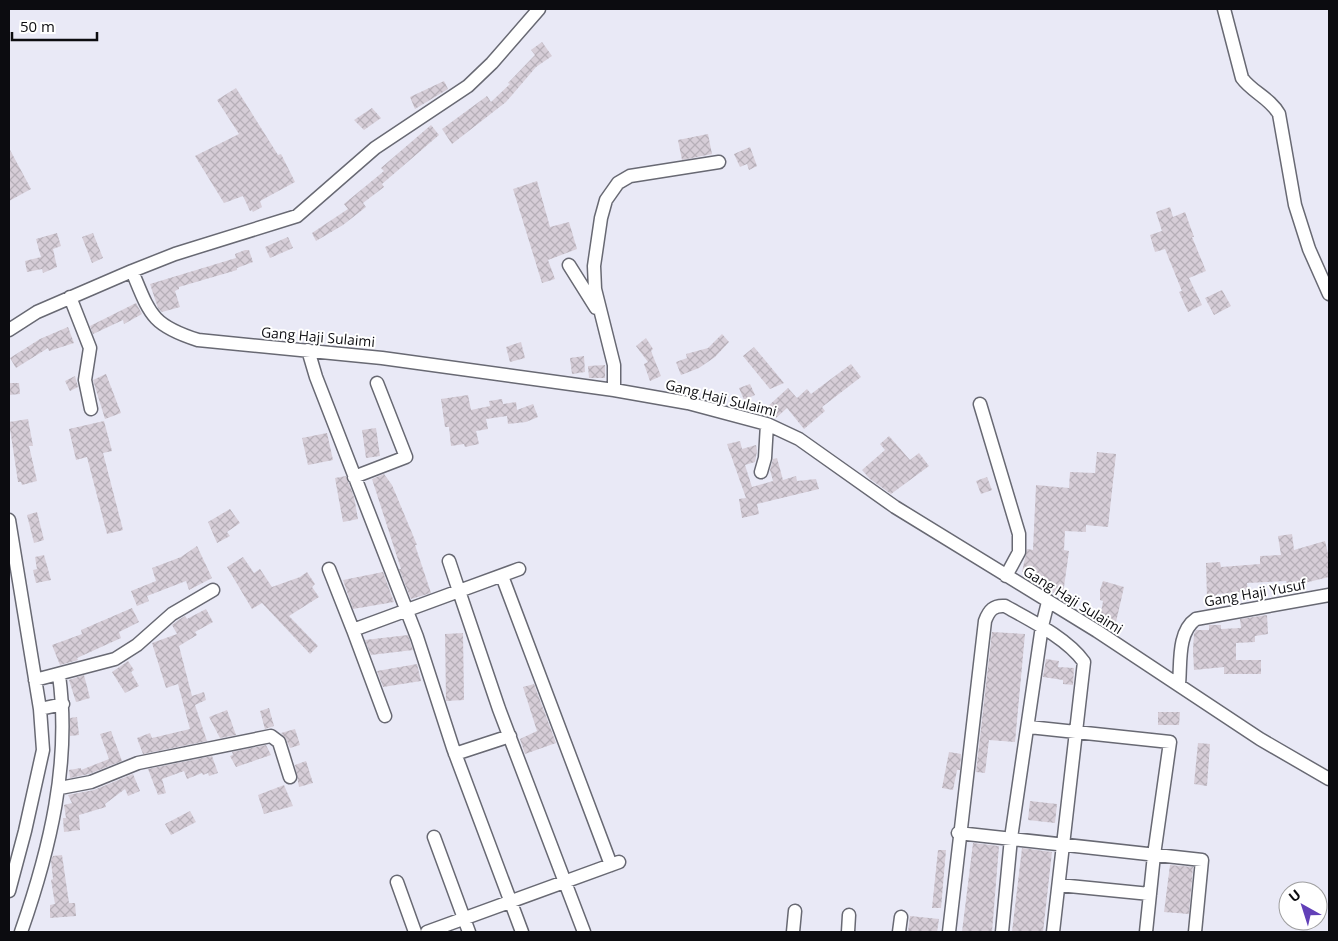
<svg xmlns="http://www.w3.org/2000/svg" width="1338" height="941" font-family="'Open Sans',sans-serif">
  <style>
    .building { fill: url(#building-cross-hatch) }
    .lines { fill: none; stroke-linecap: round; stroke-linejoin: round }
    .minor-casing { stroke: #686973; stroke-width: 15 }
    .minor { stroke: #fff; stroke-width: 12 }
    .labels { text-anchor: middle; stroke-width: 4; stroke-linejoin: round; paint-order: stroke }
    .street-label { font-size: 14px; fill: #0c0c10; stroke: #fff }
  </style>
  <defs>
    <pattern id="building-cross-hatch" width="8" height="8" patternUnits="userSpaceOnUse" patternTransform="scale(1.25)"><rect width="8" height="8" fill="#d6cdd7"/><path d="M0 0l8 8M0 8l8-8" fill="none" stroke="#b6afb8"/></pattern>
  </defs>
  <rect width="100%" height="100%" fill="#e9e9f6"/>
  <path class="building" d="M542 42 552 56 536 67 506 102 452 144 442 129 487 96 491 102 510 84 508 83 535 55 531 50Z
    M444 81 448 89 415 109 410 97Z
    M236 88 278 155 281 154 295 182 260 201 262 207 253 212 252 210 250 211 243 196 224 203 195 156 239 134 217 100Z
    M372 108 381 118 364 130 354 120Z
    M431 125 439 135 382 184 384 187 363 203 366 207 343 225 316 241 312 233 348 209 344 204 384 171 381 168Z
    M708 134 712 154 682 160 678 140Z
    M750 147 757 166 749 170 747 164 740 167 734 154Z
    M9 148 31 189 9 201Z
    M537 181 550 227 569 222 577 249 548 260 555 279 542 283 513 189Z
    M1170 207 1173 217 1185 212 1194 237H1192L1206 271 1189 278 1202 305 1188 312 1179 292 1182 291 1165 249 1155 252 1150 235 1162 231 1156 212Z
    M57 233 61 246 53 249 57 267 43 273 42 269 27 272 25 261 41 257 36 239Z
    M93 233 103 258 92 263 82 237Z
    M288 237 293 248 270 258 265 247Z
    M245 250H249L253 262 237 268V270L179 287V289L175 291 180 307 162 312 158 308 150 284 236 258 235 254Z
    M1222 290 1231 306 1214 315 1205 298Z
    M136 303 142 314 124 324 123 320 93 334 90 326Z
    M68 327 74 343 49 351 48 348 16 368 10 358 40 339Z
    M722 334 729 342 715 357 699 368 681 375 676 362 687 358 686 354 708 348Z
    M646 338 653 349 651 351 661 376 650 381 644 364 648 362 636 346Z
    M521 342 525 358 510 362 506 347Z
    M754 347 784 383 770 389 743 356Z
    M584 356 585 372 572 374 570 358Z
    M851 364 861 377 822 407 825 411 804 429 787 408 776 418 766 408 788 388 797 398 807 389 811 394Z
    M605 365V378H589L588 366Z
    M106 374 121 413 105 419 93 380Z
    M75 376 78 387 70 391 65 381Z
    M9 383H19L20 394 9 395Z
    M750 384 755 395 744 400 739 388Z
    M468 395 471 410 490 406 489 401 502 399 503 404 516 402 517 410 533 404 538 417 526 422 508 424 507 416 486 419 488 429 476 431 479 444 465 447 464 444 451 446 449 427H445L441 399Z
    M28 419 33 446H29L37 481 22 485 21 482H18L9 422Z
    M104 421 112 451 103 453 123 530 107 534 87 457 76 460 69 429Z
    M376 428 380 456 366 458 362 430Z
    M327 433 333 460 308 465 302 438Z
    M889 436 910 460 919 453 929 466 891 494 870 479 862 470 885 450 880 444Z
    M740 441 742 449 756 445 757 451 755 462 745 465 752 487 773 481 770 470 773 459 777 458 783 480 796 476 797 481 816 479 819 489 757 504 759 514 742 518 739 499 746 498 727 444Z
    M1097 452 1116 454 1108 527 1086 525V532L1065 531 1064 550 1069 551 1063 594 1049 592 1039 586 1040 574 1022 572 1027 549 1033 550 1036 485 1069 488 1070 472 1095 473Z
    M384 474 392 485 417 545H415L431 593 411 599 399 569H401L372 479Z
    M346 476 354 497 358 519 343 522 335 478Z
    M987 477 992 490 981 494 976 481Z
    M230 509 240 523 227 532 230 536 217 543 208 522Z
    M37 512 44 540 34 543 27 515Z
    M1292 534 1294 550 1325 541 1329 558V577L1288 587 1286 581 1247 583 1248 592 1217 594V597L1207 599 1206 563 1220 562 1221 567 1260 564V556L1281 555 1278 536Z
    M197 546 212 578 189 590 186 581 147 596 149 601 137 606 131 591 156 581 152 568 181 557Z
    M44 555 51 580 36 583 33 570 37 569 35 557Z
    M243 557 254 573 260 569 272 587 300 577 307 572 315 584 312 587 319 597 289 616 318 646 310 654 262 603 252 609 227 567Z
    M383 572 394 602 353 609 343 580Z
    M1103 581 1124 587 1116 622 1100 618 1103 601 1100 600V590Z
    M132 608 139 622 119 632 121 638 77 658 78 660 60 665 52 645 82 634 81 630Z
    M206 609 213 622 195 632 197 635 179 646 192 696 204 692 206 700 195 705 207 741 143 754 137 738 150 733 152 738 190 729 178 684 166 688 152 643 177 634 172 625 177 621 185 616 187 619Z
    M1267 615 1268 634 1255 636V642L1236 643V660H1261V674H1224V667L1194 670 1193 650 1194 634 1196 630H1209V625H1221V629L1241 628 1240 619Z
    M992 632 1025 634 1015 742 989 740 985 773 976 772Z
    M463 633 464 700 446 701 445 634Z
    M408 635 413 650 371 655 365 640Z
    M1046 659 1059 661 1058 667 1074 668 1073 685 1063 684V680L1043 677Z
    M128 661 134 670 131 672 139 686 125 693 112 672Z
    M417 664 421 681 383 687 377 671Z
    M84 675 90 698 76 702 69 680Z
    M534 684 556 743 525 754 520 739 537 731 523 687Z
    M269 708 274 726 265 729 260 711Z
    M227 710 236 735 220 738 209 717Z
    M1158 712H1180L1179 725H1158Z
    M77 717 79 735 70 736V718Z
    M295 729 300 745 290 748 286 739 281 733Z
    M111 731 122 761 89 774 70 778 69 770 81 768V770L109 759 100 734Z
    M1198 743 1210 744 1207 786 1194 784Z
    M266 745 271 755 236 767 230 756 233 755 232 752Z
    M949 752 961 754 960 770H957L953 790 942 788Z
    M212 756 218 773 209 776 208 773 203 775 202 773 187 779 184 771 162 779 166 793 158 795 148 769Z
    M306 761 313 783 299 787 295 765Z
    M133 774 140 791 128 796 125 789 105 804 106 807 79 815 80 830 64 832 63 818H66L64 805 72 803 68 795 94 790Z
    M284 785 293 806 264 814 258 795Z
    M1030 801 1057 804 1055 823 1028 820Z
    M190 811 196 822 171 835 165 824Z
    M973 843 999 846 992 932H962Z
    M1022 848 1052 852 1043 932H1012Z
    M938 850H946L941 908H932Z
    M62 855 69 903H75L76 916 50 918V905L55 904 51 880 53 879 51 861 53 856Z
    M1170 865 1193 867 1189 914 1164 912Z
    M910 916 939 919 937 932H908Z"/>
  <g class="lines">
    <g class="minor-casing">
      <path id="minor" d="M1224 9 1242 78C1252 92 1270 98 1279 114L1295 205 1309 249 1329 294
        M569 265 596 308
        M132 271C150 314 151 325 198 340L382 358 614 390 688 403 767 424 799 439 895 507 1097 631 1260 739 1329 779
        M70 297 90 348 85 380 91 409
        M9 330 37 312 132 271 175 254 297 216 375 148 468 86 492 63 539 9
        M308 350 316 377 417 637 453 748 522 932
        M614 390V365L595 289 594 266 601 218 606 200 618 183 630 176 719 162
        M980 404 1019 534V552L1006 576
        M761 472 765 458 767 424
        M354 477 406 457 377 383
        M9 520 40 709 43 750 25 831 9 891
        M329 569 353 630 459 591 449 561
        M519 569 459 591 499 709 584 932
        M502 576 611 865
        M353 630 385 716
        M35 680 115 659 137 645 172 614 213 590
        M1179 684C1181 664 1177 632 1196 619L1329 595
        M40 709 63 704
        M1029 727 1170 742 1154 855 1146 932
        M455 754 510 736
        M60 788 91 782 138 763 271 736 279 742 290 777
        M958 833 1202 860 1195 932
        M434 837 469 932
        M397 882 415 932
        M1059 885 1150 894
        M21 932C50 849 71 763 59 675
        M427 932 619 862
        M793 932 795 911
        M848 932 849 915
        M899 932 901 917
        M949 932 985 621C989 610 994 605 1005 606 1030 620 1067 638 1084 662L1053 932
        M1002 932 1011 838 1042 626 1048 602"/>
    </g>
    <use href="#minor" class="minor"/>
  </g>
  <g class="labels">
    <g class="street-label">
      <text transform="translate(318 337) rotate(5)" y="5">Gang Haji Sulaimi</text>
      <text transform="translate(721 398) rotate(14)" y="5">Gang Haji Sulaimi</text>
      <text transform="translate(1255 593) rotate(-10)" y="5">Gang Haji Yusuf</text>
      <text transform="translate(1073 600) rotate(32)" y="5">Gang Haji Sulaimi</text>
    </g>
  </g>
  <rect width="1338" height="941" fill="none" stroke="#0c0c10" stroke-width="20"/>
  <g transform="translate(1303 906) rotate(321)"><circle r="24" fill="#ffffff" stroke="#9e9e9f"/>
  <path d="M0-4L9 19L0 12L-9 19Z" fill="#6240b8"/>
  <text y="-8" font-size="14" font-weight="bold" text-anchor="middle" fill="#0c0c10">U</text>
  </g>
  <path d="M12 32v8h85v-8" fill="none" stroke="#0c0c10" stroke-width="2.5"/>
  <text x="20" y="32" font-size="15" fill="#0c0c10" stroke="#ffffff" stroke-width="4" paint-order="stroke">50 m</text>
</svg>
